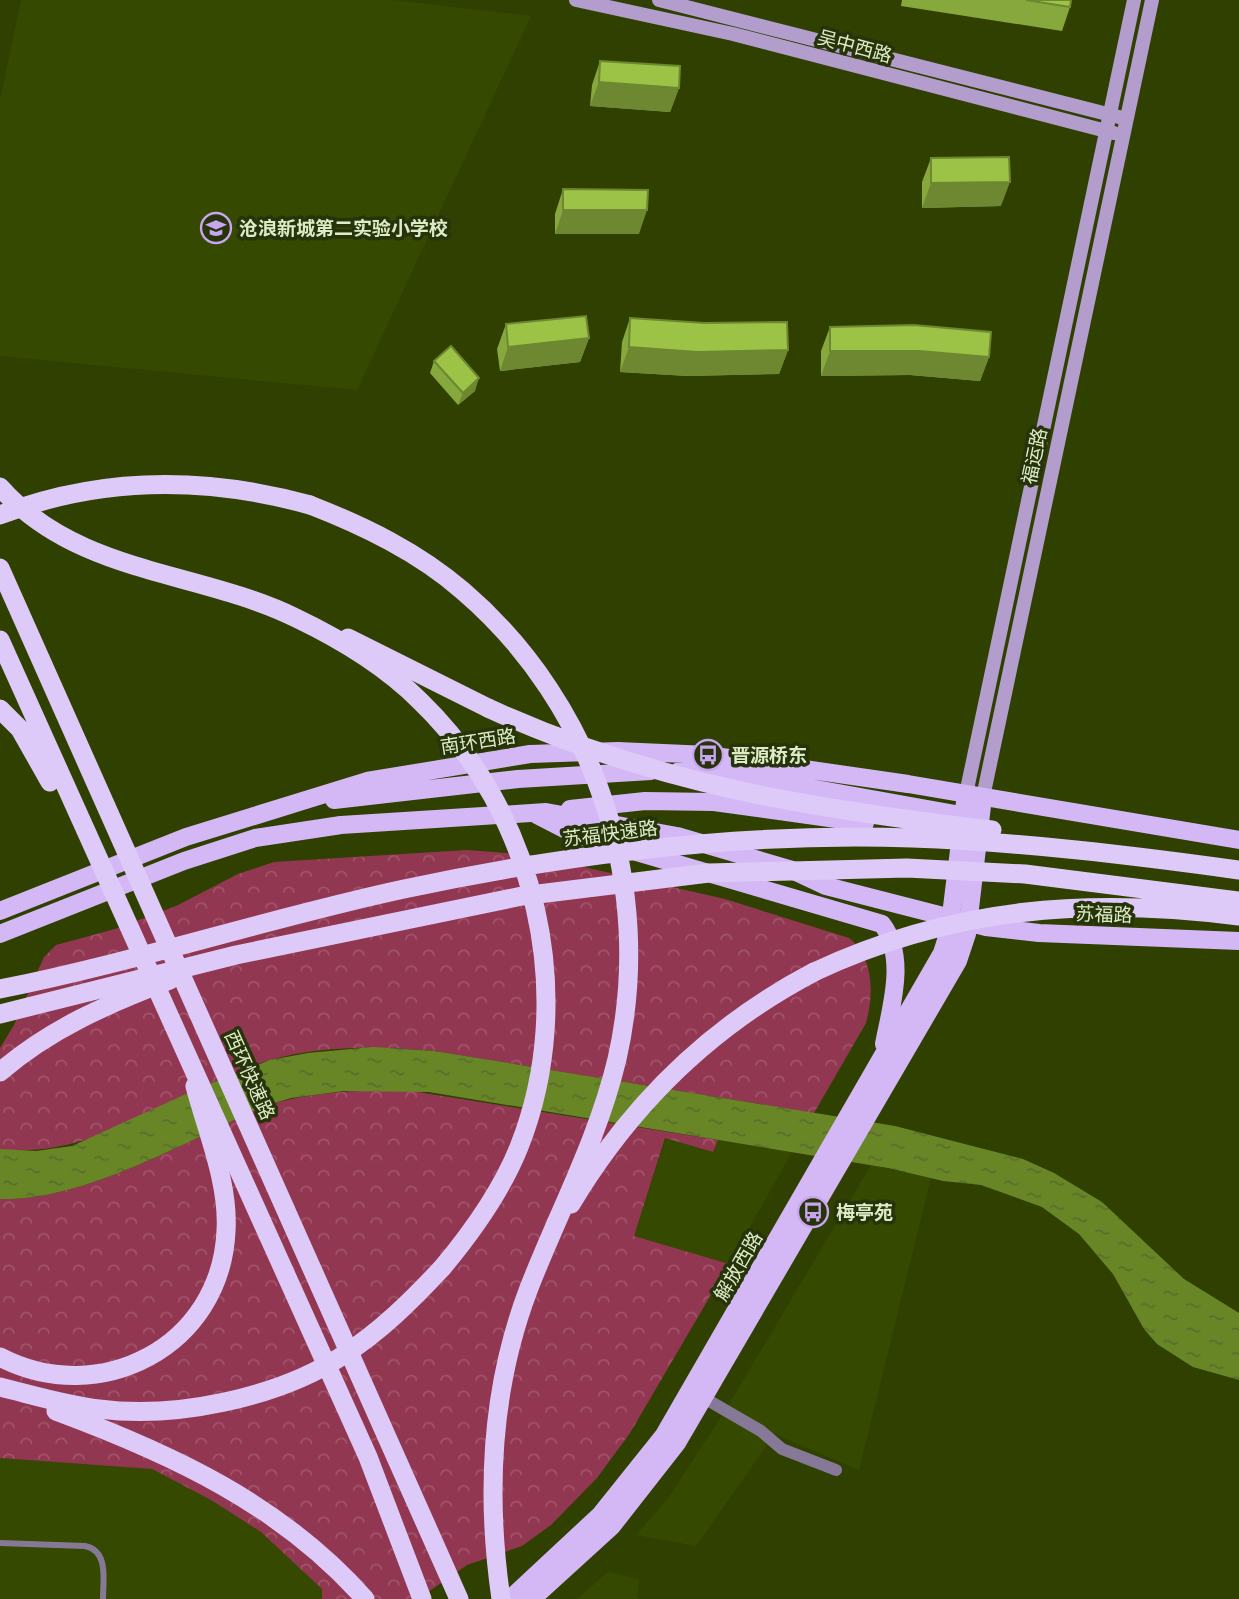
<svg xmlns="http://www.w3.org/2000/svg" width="1239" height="1599" font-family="Lato,'Noto Sans SC',sans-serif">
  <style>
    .built { fill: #364901 }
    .forest { fill: url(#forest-crowns) }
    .water { fill: url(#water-ripples) }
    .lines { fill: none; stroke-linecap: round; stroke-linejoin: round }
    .service { stroke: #867997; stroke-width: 6 }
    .minor { stroke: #867997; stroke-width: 12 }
    .secondary { stroke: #b29dcd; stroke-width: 14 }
    .primary { stroke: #d4b8f6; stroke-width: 18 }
    .trunk { stroke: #decaf8; stroke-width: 19 }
    .trunk-bridge { stroke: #decaf8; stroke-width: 19 }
    .wall { fill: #86a83c }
    .shaded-wall { fill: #6d8831 }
    .building { fill: #9cc346; stroke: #6d8831; stroke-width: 2 }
    .labels { text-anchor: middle; stroke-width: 7; stroke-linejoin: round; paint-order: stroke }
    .street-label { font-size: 19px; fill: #ddecc6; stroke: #27340b }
    .poi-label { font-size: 19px; font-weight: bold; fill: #ddecc6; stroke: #27340b; text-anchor: start }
  </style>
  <defs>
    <pattern id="forest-crowns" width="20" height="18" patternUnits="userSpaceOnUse" patternTransform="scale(1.75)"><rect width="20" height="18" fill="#923752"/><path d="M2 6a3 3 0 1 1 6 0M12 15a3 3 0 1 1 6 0" fill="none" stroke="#a15469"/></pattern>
    <pattern id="water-ripples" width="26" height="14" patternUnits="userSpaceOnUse" patternTransform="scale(1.75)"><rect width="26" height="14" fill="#698626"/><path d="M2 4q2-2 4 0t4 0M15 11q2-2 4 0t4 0" fill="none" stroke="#596d2e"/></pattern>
  </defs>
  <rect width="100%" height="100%" fill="#2f4001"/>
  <path class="built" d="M21 0H392L531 16 357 390 0 356V100Z
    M666 1138 713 1152 718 1140 792 1152 729 1264 634 1236Z
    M871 1165 931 1178 859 1470 775 1434 696 1546 636 1535 669 1497 728 1406Z
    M0 1458 152 1469 211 1500 261 1532 322 1589V1599H0Z
    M608 1572 639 1579 637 1599H577Z"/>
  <path class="forest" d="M467 850 531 855 725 899 849 938C874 958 874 994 866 1023L814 1113 434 1051C380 1046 322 1045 270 1060 180 1087 97 1161 0 1149V1048L14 1025 44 957 56 945 115 929 176 906 238 874 274 862Z
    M405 1090 718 1140 713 1152 665 1138 634 1236 729 1264 630 1433 597 1478 551 1525 522 1546 467 1565 418 1599H322V1589L261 1532 211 1500 152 1469 0 1458V1199C85 1201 186 1141 264 1106 311 1092 356 1090 405 1090Z"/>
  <path class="water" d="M373 1047 434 1051 895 1126 1023 1159 1054 1173 1102 1202 1184 1279 1239 1313V1380L1193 1367 1157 1344 1144 1329 1113 1274 1079 1234 1042 1207 981 1185 943 1181 888 1168 429 1092 344 1091 291 1098 264 1106C186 1141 85 1201 0 1199V1149L36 1151 72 1146 199 1088 270 1060 308 1053Z"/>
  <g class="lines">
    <path class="service" d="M0 1543 85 1546C109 1551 103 1580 103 1599"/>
    <path class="minor" d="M699 1395 761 1431 782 1449 836 1470"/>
    <path class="secondary" d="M576 0 733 34 1114 133
      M659 0 1119 117
      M966 794 1134 0
      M983 797 1152 0"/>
    <path class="primary" d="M679 771 737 775 972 817
      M334 800 518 779 651 771
      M570 809 645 801 714 802 865 823
      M537 815 572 833 882 924C907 957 891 1007 884 1044
      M0 911 186 837 367 781 530 754 618 751 708 755 908 784 1239 840
      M0 934 184 861 255 838 341 825 546 812 677 836 792 870 826 886 986 927 1039 933 1239 941
      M510 1599 600 1515 664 1435 942 953 949 931 966 794
      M532 1599 612 1526 677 1443 958 961 967 934 983 797"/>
    <path class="trunk" d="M0 515C102 476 205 476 310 505
      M348 638 488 708
      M0 1072C51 1028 108 1004 170 980
      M571 1204C631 1104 711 1026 814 972
      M0 1357C100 1409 221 1346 226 1231 229 1183 207 1132 195 1086
      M0 1387C33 1395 65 1405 99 1409 175 1419 277 1398 342 1356 380 1332 411 1301 442 1268
      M56 1411C172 1454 282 1505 365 1599"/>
    <path class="trunk-bridge" d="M0 487C78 575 198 570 296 618 340 639 385 666 420 701 536 813 579 996 519 1147 501 1192 473 1231 442 1268
      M310 505C364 526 418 552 463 591 596 705 656 888 617 1059 598 1139 559 1211 529 1288 491 1387 486 1495 501 1599
      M0 568 459 1599
      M0 640 368 1457 422 1599
      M488 708C654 784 812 809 992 830
      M0 709 20 729 50 782
      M814 972C952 907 1089 897 1239 916
      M0 989C136 962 269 918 404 889 569 854 744 832 912 838 1022 842 1130 855 1239 870
      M0 1014 236 955 522 896 709 873 907 868 965 871 1025 874 1239 901"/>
  </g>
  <path class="wall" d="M902 0H1071L1070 7 1062 31 901 6Z
    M600 61 679 88 670 112 590 106 592 85Z
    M931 158 1001 206 922 208V182Z
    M563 189 639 234H555V214Z
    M630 318 788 350 779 374 688 376 620 372 622 342Z
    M506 324 589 338 580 362 500 371 497 349Z
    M830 327 989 357 980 381 910 375 821 376V351Z
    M434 361 475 391 458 405 430 373Z"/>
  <path class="shaded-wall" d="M599 82 679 88 670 112 590 106Z
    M1010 182 1001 206 922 208 931 183Z
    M563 210H647L639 234H555Z
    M589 338 580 362 500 371 508 347Z
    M629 347 788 350 779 374 688 376 620 372Z
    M830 351H919L989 357 980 381 910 375 821 376Z
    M479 378 475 391 458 405 463 393Z"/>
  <path class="building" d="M1026 0H1071L1070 7Z
    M600 61 680 66 679 88 599 82Z
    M1009 157 1010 182 931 183V158Z
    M563 189 648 190 647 210H563Z
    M586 316 589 338 508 347 506 324Z
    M630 318 704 323 787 322 788 350 697 352 629 347Z
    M914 325 991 332 989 357 919 351H830V327Z
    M451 346 479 378 463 393 434 361Z"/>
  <defs>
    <g id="school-ring" transform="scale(1.575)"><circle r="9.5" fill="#27340b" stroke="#c7a6ef" stroke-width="1.5"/><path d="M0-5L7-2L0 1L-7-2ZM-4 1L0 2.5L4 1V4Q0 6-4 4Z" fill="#c7a6ef"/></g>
    <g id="bus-ring" transform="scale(1.575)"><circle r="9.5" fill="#27340b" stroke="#c7a6ef" stroke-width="1.5"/><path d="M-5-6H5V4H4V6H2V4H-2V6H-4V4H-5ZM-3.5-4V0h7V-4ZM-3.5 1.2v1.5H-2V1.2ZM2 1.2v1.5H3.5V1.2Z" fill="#c7a6ef"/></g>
  </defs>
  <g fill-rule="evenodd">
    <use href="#school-ring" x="216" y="228"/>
    <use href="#bus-ring" x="708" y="755"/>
    <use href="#bus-ring" x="813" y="1212"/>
  </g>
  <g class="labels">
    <g class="street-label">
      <text transform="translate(855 46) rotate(15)" y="7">吴中西路</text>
      <text transform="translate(1034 456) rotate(-78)" y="7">福运路</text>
      <text transform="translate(478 741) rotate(-9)" y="7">南环西路</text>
      <text transform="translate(610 833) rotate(-7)" y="7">苏福快速路</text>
      <text transform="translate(1104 914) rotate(2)" y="7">苏福路</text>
      <text transform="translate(250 1075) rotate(66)" y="7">西环快速路</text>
      <text transform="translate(738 1266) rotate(-60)" y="7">解放西路</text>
    </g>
    <g class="poi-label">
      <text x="239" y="235">沧浪新城第二实验小学校</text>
      <text x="731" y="762">晋源桥东</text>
      <text x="836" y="1219">梅亭苑</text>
    </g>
  </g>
</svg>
